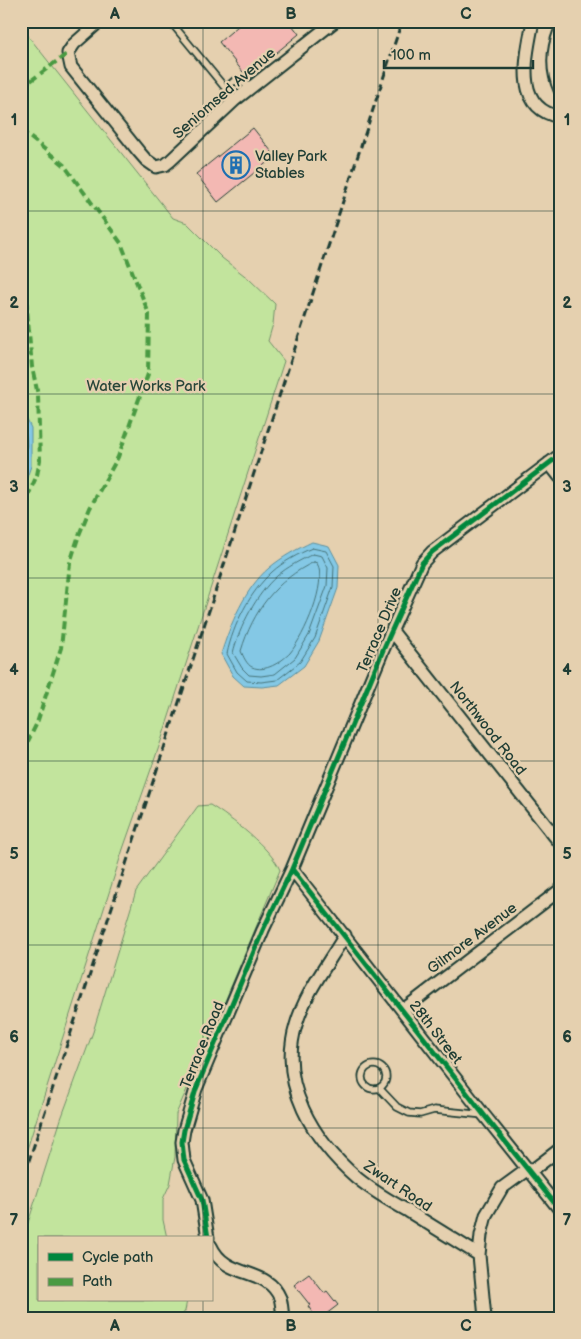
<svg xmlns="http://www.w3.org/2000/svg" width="581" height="1339" font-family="'Balsamiq Sans',sans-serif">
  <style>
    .green { fill: #c2e49d; stroke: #709068 }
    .water { fill: #84c8e5; stroke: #5c909e }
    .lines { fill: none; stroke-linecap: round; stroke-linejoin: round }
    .shore { stroke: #47757b; stroke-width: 1 }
    .building { fill: #f3b8b3; stroke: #1f3d34 }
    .lane-casing { stroke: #1f3d34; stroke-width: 9 }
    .street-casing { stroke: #1f3d34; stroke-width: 15 }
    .lane { stroke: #e5d0af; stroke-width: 5.5 }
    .street { stroke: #e5d0af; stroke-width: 11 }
    .rail { stroke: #1f3d34; stroke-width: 3; stroke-dasharray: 8 4; stroke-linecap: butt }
    .quiet { stroke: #4a9a42; stroke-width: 4; stroke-dasharray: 8 4; stroke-linecap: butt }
    .cycleway-casing { stroke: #e5d0af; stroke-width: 8 }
    .cycleway { stroke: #00873e; stroke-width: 5 }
    .grid { fill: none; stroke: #1f3d34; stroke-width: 1; stroke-opacity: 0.55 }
    .labels { text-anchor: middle; stroke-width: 4.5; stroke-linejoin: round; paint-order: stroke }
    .street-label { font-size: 15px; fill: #1f3d34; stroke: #e5d0af }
    .poi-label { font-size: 15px; fill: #1f3d34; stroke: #e5d0af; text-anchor: start }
    .park-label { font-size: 15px; fill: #274539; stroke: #e5d0af }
    .neatline { fill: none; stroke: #1f3d34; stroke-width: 2 }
    .grid-label { font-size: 16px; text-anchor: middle; font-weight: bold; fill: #1f3d34 }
  </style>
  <rect width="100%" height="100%" fill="#e5d0af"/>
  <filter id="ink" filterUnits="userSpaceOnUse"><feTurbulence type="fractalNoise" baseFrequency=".02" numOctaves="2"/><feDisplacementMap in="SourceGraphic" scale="10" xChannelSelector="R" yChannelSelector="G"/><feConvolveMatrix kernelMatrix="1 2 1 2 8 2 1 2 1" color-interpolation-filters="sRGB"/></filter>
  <g filter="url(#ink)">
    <path class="green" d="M21 27 173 218 187 223 222 258 249 279 275 304 273 324 268 341 284 361 162 738 123 849 21 1168Z
      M210 805C231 818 271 848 280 870L210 1037 176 1114 175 1157 170 1184 163 1199V1220L167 1238H39V1300H187L185 1311 180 1318H21V1245L61 1119 93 1032 136 891 198 806Z"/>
    <path class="water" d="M21 408 31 428V466L21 494Z
      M312 542 329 546 339 565 338 588 319 641 304 666 279 685 262 687 244 686 233 676 221 654C230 625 245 588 269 568 282 557 297 549 312 542Z"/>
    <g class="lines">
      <path class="shore" d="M21 419C30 437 27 461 21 478
        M312 548 326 551 334 566 333 587 315 638 300 662 277 680 261 682 247 681 237 672 227 654C233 625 250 592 272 572 283 562 298 554 312 548Z
        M313 554 322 556 328 568 327 586 309 635 295 658 275 674 261 676 249 675 242 668 233 653C239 628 257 593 277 576 287 567 301 560 313 554Z
        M314 562 317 563C328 583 304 636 290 653 281 662 265 673 252 667 247 665 243 656 241 651 253 611 276 580 314 562Z"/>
    </g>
    <path class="building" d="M244 21H289L299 34 247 77 219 42Z
      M253 128 275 156 218 202 196 174Z
      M309 1274 324 1293 327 1291 338 1305 321 1318H316L308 1306 310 1305 294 1285Z"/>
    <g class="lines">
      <g class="lane-casing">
        <path id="lane" d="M170 21 235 100
          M226 88 234 81 252 85
          M362 1077a12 12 0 1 1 24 0a12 12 0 1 1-24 0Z
          M379 1088 397 1107 409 1113 420 1114 434 1110 484 1115"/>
      </g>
      <g class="street-casing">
        <path id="street" d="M100 21 74 44 68 53 71 67 139 152 146 160 156 167 165 165 170 161 235 100 335 21
          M533 21C527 54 512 108 560 117
          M560 31C552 51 551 70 560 90
          M549 463 560 477
          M392 631 560 843
          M292 869 484 1115 560 1210
          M345 935C328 964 305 993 296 1025 278 1084 313 1140 357 1178 373 1191 390 1201 408 1211 432 1226 455 1240 479 1255
          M403 1010 560 890
          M530 1172 560 1149
          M208 1238 202 1200 184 1160 182 1142 184 1130 196 1089 263 930 292 869 383 650 422 563 432 552 560 455
          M211 1246C226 1280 267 1266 280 1298 282 1304 282 1312 283 1318
          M485 1318 479 1255 481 1235 486 1215 502 1188 528 1169"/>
      </g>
      <use href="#lane" class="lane"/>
      <use href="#street" class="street"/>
      <path class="rail" d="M21 1185 402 21"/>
      <path class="quiet" d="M21 88 68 53
        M21 130 64 165 121 243 149 314 148 374 118 457 90 508 79 535 70 563 61 648 37 723 21 755
        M21 290 26 298 32 367 38 395 40 460 37 475 21 512"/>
      <g class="cycleway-casing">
        <path id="cycleway" d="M292 869 484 1115 560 1210
          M208 1238 202 1200 184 1160 182 1142 184 1130 196 1089 263 930 292 869 383 650 422 563 432 552 560 455"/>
      </g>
      <use href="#cycleway" class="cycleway"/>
    </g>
  </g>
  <path class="grid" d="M203 21V1238M378 21V1318M21 211H560M21 394H560M21 578H560M21 761H560M21 945H560M21 1128H560M203 1300V1318"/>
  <defs>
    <g id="building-ring" transform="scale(1.4375)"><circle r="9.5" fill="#e5d0af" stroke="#1f6fb2" stroke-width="1.5"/><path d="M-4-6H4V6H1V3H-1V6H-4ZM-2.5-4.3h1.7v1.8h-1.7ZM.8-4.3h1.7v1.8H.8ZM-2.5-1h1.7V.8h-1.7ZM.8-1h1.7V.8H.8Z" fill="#1f6fb2"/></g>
  </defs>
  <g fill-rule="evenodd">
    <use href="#building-ring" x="236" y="165"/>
  </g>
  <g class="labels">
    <g class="street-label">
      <text transform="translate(224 93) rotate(-41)" y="5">Seniomsed Avenue</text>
      <text transform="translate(379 630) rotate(-67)" y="5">Terrace Drive</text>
      <text transform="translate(488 728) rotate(52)" y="5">Northwood Road</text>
      <text transform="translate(472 938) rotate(-37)" y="5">Gilmore Avenue</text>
      <text transform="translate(436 1032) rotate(52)" y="5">28th Street</text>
      <text transform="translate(202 1045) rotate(-68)" y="5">Terrace Road</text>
      <text transform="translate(398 1186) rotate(34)" y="5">Zwart Road</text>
    </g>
    <g class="poi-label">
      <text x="255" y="161">Valley Park<tspan x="255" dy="17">Stables</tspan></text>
    </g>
    <g class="park-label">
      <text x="146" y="391">Water Works Park</text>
    </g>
  </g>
  <rect width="581" height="1339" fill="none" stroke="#e5d0af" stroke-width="55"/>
  <rect x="38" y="1236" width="175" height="65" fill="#e5d0af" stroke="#96957e"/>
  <rect x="48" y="1253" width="25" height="8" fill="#00873e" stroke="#96957e"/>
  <text x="82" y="1262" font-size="15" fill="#1f3d34">Cycle path</text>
  <rect x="48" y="1278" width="25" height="8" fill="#4a9a42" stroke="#96957e"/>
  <text x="82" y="1286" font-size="15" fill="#1f3d34">Path</text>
  <path d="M384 60v8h149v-8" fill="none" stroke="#1f3d34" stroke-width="2.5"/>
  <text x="391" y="60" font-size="15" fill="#1f3d34" stroke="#e5d0af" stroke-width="4" paint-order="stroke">100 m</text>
  <rect x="28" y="28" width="526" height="1284" class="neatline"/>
  <g class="grid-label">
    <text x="115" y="19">A</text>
    <text x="291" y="19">B</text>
    <text x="466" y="19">C</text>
    <text x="14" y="125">1</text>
    <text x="567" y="125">1</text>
    <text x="14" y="308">2</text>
    <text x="567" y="308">2</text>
    <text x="14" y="492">3</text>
    <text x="567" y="492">3</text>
    <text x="14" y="675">4</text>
    <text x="567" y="675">4</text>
    <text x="14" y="859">5</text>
    <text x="567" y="859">5</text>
    <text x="14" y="1042">6</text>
    <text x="567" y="1042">6</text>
    <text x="14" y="1225">7</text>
    <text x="567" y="1225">7</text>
    <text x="115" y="1331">A</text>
    <text x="291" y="1331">B</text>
    <text x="466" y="1331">C</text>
  </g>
</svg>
